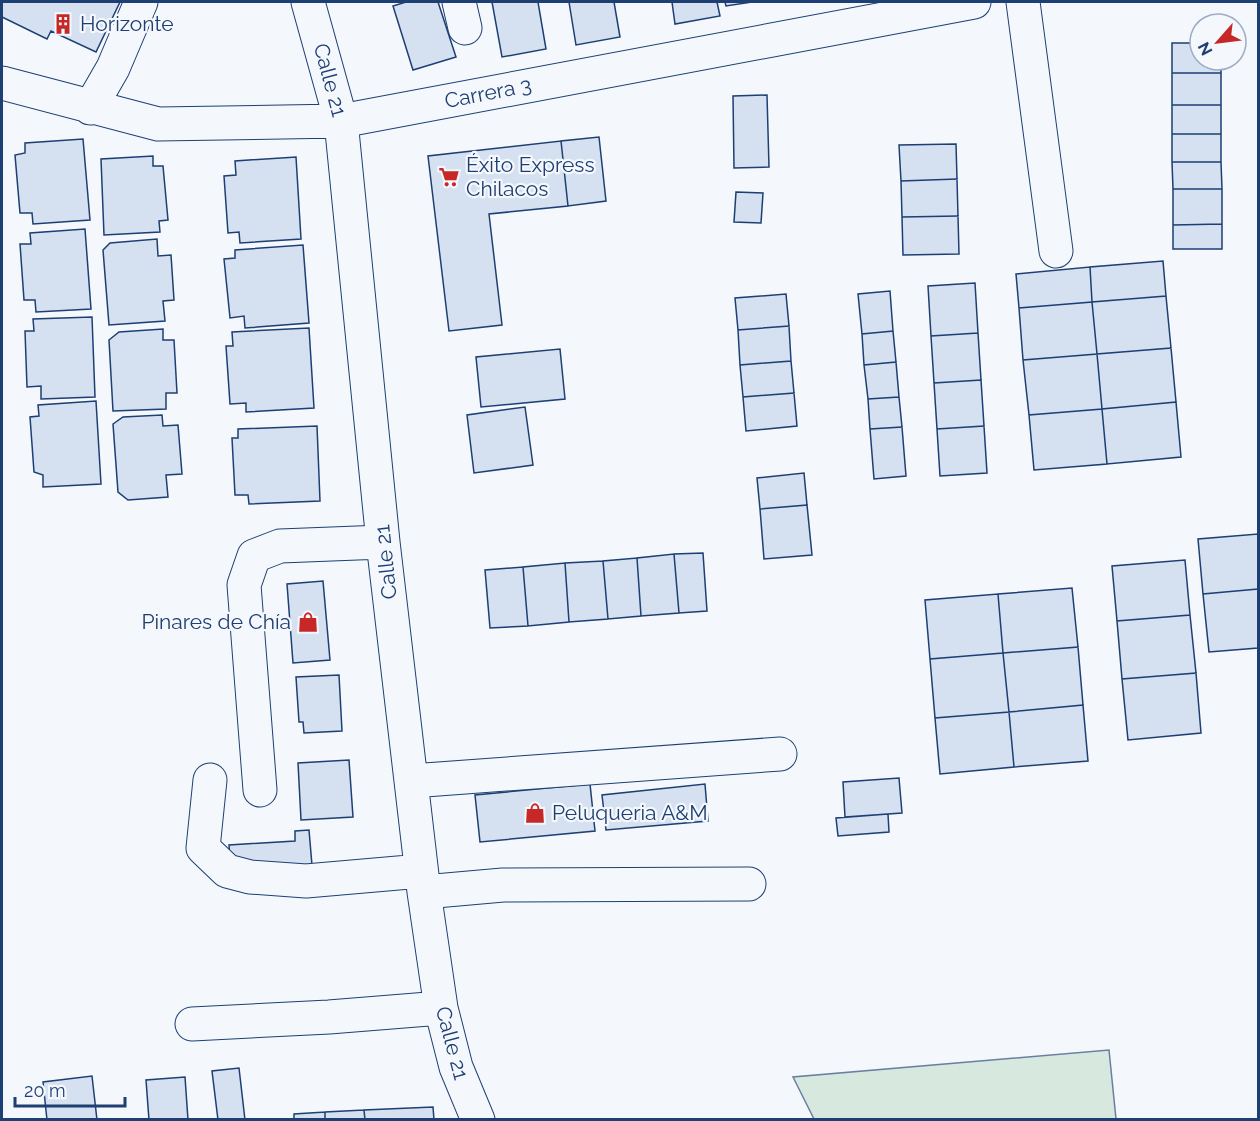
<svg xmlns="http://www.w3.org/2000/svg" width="1260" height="1121" font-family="Raleway,sans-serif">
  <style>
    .green { fill: #d7e8df; stroke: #687fa3; stroke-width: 1.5 }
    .building { fill: #d5e0f0; stroke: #1d3f73; stroke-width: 1.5 }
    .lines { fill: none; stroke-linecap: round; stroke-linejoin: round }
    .minor-casing { stroke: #1d3f73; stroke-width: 35 }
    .minor { stroke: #f4f7fb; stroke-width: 33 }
    .labels { text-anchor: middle; stroke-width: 4.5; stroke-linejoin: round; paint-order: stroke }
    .poi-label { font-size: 21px; fill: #1d3f73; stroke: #f4f7fb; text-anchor: start }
    .street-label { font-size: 21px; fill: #1d3f73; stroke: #f4f7fb }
  </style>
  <rect width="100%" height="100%" fill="#f4f7fb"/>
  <path class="green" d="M1109 1050 1116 1119H814L793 1077Z"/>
  <path class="building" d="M2 2H120L96 52 51 31 47 39 2 17Z
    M406 2H438L456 57 413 70 393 6Z
    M492 2H538L546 49 502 57Z
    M569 2H614L620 37 576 45Z
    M672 2H717L720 16 675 24Z
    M725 2H752L726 6Z
    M1172 43H1200V60H1221V73H1172Z
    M1172 73H1221V105H1172Z
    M767 95 769 167 734 168 733 96Z
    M1172 105H1221V134H1172Z
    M1172 134H1221V162H1172Z
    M599 137 606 201 568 206 561 141Z
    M83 139 90 220 33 224 32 213H20L15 155 25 153V143Z
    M561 141 568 206 489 214 502 325 449 331 428 156Z
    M956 144 957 179 901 181 899 145Z
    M153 156V166H163L168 220 159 221 160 232 104 235 101 159Z
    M296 157 301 239 240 243 239 232 228 233 224 176 236 175 235 161Z
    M1172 162H1221L1222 189H1173Z
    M957 179 958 216 902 217 901 181Z
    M1173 189H1222V224L1173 225Z
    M736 192 763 193 761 223 734 222Z
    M958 216 959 254 903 255 902 217Z
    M1222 224V249H1173V225Z
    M85 229 91 309 36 312 35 300H24L20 244H31L30 233Z
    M157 239 158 256 171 255 174 300 163 301 165 321 109 325 103 250 110 243Z
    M303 245 309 323 245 328 244 316 230 318 224 259 235 258V250Z
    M1163 261 1166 296 1092 302 1090 267Z
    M1090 267 1092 302 1019 308 1016 274Z
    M975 283 978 333 931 336 928 286Z
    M890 291 893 331 862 334 858 294Z
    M786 294 789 326 738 330 735 298Z
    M1166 296 1171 348 1097 354 1092 302Z
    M1092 302 1097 354 1023 360 1019 308Z
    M92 317 95 397 41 399V386L27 387 25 331H34L33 319Z
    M789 326 791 361 740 365 738 330Z
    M309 328 314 408 246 412V403L230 404 226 346H233L232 332Z
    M163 329V340H174L177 393H166V409L113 411 109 340 119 332Z
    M893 331 896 362 864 365 862 334Z
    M978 333 981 380 934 383 931 336Z
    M1171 348 1176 402 1102 409 1097 354Z
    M560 349 565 399 481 407 476 357Z
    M1097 354 1102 409 1029 415 1023 360Z
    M791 361 794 393 743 397 740 365Z
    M896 362 899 397 868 399 864 365Z
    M981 380 984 426 937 429 934 383Z
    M794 393 797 426 746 431 743 397Z
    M899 397 902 427 870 429 868 399Z
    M96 401 101 484 43 487V475L34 472 30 417 39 416 38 405Z
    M1176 402 1181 457 1107 464 1102 409Z
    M525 407 533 465 474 473 467 415Z
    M1102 409 1107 464 1034 470 1029 415Z
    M162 415 163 426 178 425 182 474 166 475 168 497 128 500 118 492 113 424 123 417Z
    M317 426 320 501 249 504 248 495H235L232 438H238V429Z
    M984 426 987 473 940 476 937 429Z
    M902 427 906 476 874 479 870 429Z
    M804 473 807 505 760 509 757 478Z
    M807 505 812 555 764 559 760 509Z
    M1258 534V589L1203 594 1198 539Z
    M703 553 707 611 679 613 674 554Z
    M674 554 679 613 641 616 637 558Z
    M637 558 641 616 608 619 603 561Z
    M1185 560 1190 615 1117 621 1112 566Z
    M603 561 608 619 569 622 565 563Z
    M565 563 569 622 528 626 523 567Z
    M523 567 528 626 490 628 485 570Z
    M323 581 330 660 293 663 287 584Z
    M1072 588 1078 647 1003 653 998 594Z
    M1258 589V648L1209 652 1203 594Z
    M998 594 1003 653 930 659 925 600Z
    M1190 615 1196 673 1122 679 1117 621Z
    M1078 647 1083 705 1009 712 1003 653Z
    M1003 653 1009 712 935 718 930 659Z
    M1196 673 1201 733 1128 740 1122 679Z
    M339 675 342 731 304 733 303 722H299L296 677Z
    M1083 705 1088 761 1014 767 1009 712Z
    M1009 712 1014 767 940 774 935 718Z
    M349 760 353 817 301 820 298 763Z
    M899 778 902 813 845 817 843 782Z
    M590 784 595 831 480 842 475 795Z
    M705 784 708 821 606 830 602 795Z
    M888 814 889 832 838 836 836 818Z
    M309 830 313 877 231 872 229 845 295 841V831Z
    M239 1068 245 1120H218L212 1071Z
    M92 1076 97 1120H47L43 1082Z
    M185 1077 188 1120H149L146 1080Z
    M433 1107 434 1120H365L364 1110Z
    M364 1110 365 1120H325V1112Z
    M325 1112V1120H294V1114Z"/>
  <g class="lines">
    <g class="minor-casing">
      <path id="minor" d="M308 2 341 121 383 542 424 892 441 1008 456 1067 478 1120
        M459 2 465 28
        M1023 2 1056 251
        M2 83 158 124 341 121 974 2
        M90 108 113 68 141 2
        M210 780 203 848 227 871 250 877 306 881 421 871
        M411 781 780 754
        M260 790 244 585 254 556 280 546 383 542
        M424 892 503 885 749 884
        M192 1024 329 1017 441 1008"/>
    </g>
    <use href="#minor" class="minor"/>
  </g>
  <defs>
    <g id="building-bare" transform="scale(1.62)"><path d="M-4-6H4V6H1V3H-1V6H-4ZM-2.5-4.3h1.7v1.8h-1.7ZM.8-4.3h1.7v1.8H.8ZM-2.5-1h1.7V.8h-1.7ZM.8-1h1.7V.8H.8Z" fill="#c62828" stroke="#f4f7fb" stroke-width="2.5" paint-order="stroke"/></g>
    <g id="supermarket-bare" transform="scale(1.62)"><path d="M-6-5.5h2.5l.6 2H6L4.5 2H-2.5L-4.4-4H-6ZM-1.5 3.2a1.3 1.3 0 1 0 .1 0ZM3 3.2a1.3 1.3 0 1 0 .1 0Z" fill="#c62828" stroke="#f4f7fb" stroke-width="2.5" paint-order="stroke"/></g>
    <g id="shop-bare" transform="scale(1.62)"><path d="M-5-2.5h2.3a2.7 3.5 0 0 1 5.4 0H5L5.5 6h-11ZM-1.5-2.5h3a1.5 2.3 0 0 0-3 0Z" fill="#c62828" stroke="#f4f7fb" stroke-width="2.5" paint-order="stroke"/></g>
  </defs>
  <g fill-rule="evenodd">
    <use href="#building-bare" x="63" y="24"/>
    <use href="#supermarket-bare" x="449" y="177"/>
    <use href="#shop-bare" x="308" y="622"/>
    <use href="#shop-bare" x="535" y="813"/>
  </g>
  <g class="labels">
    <g class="poi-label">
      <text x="80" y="31">Horizonte</text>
      <text x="466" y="172">Éxito Express<tspan x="466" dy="24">Chilacos</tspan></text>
      <text x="291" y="629" text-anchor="end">Pinares de Chía</text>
      <text x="552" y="820">Peluqueria A&amp;M</text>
    </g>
    <g class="street-label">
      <text transform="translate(330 80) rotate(75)" y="7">Calle 21</text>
      <text transform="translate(488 93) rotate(-11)" y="7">Carrera 3</text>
      <text transform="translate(386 562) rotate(-96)" y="7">Calle 21</text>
      <text transform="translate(452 1043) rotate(75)" y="7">Calle 21</text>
    </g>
  </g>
  <rect width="1260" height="1121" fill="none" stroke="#1d3f73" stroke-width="6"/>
  <g transform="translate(1218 42) rotate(242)"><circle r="28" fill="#f4f7fb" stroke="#9eadc5" stroke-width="1.5"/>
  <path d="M0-4.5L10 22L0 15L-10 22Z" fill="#c62828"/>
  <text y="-9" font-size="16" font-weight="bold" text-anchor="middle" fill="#1d3f73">N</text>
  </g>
  <path d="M15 1097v9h110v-9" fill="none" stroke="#1d3f73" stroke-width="3"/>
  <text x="24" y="1097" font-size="18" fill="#1d3f73" stroke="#f4f7fb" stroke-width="4.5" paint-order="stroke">20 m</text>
</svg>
